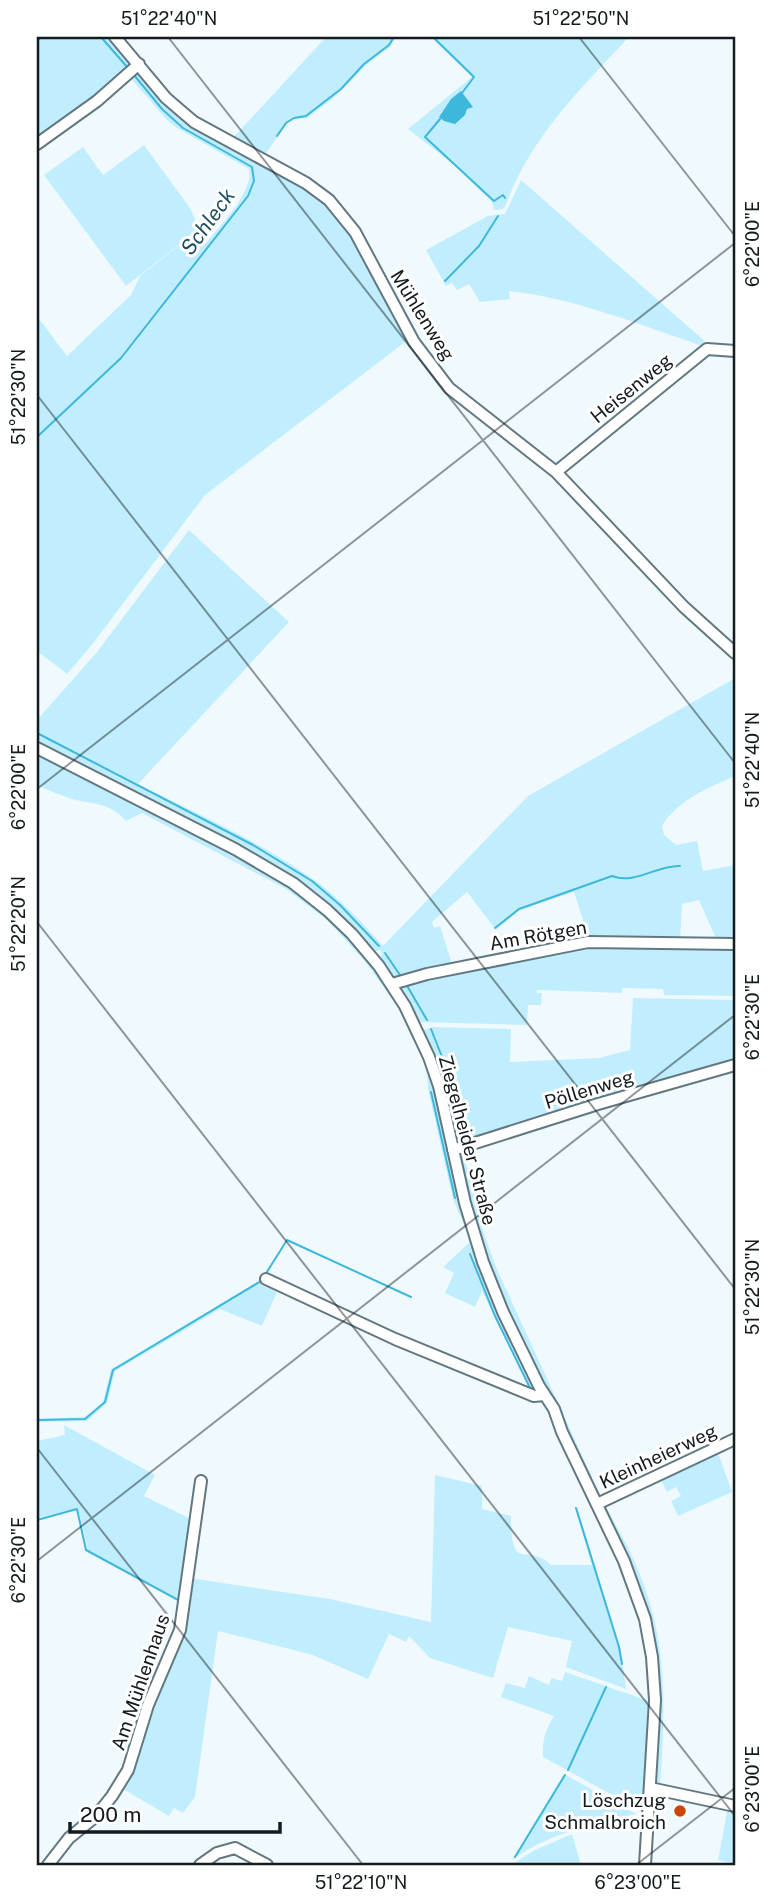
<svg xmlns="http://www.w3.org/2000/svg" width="772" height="1902" font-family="'Public Sans',sans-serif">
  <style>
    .green { fill: #c1eefe }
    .water { fill: #3db8dc }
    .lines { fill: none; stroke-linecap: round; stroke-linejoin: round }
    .stream { stroke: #3db8dc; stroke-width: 2 }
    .minor-casing { stroke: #627880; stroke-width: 14 }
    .minor { stroke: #fff; stroke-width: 10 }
    .ticks { fill: none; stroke: #121b1e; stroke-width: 2; stroke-opacity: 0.45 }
    .poi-dot { fill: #cc460b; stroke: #fff; stroke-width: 2.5 }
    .labels { text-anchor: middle; stroke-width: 6; stroke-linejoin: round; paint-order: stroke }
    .street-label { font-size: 19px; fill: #121b1e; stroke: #fff }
    .poi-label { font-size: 19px; fill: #121b1e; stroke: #fff; text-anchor: end }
    .water-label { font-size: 21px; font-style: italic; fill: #1c4e5d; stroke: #fff }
    .neatline { fill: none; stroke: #121b1e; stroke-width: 2.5 }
    .ticks-label { font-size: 18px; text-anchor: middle; fill: #121b1e }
  </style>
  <rect width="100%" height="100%" fill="#f0fafe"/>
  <path class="green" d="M39 37H108L183 120 256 162 302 185 324 200 341 217 409 339 205 495 91 646 67 674 37 651V316L67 356 131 295 140 276 197 231 206 243C220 226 254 192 249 169L177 128 167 120 126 73 37 139V39Z
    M326 37H396L390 47 365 66 332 99 307 118 294 119 287 124 264 156 232 139Z
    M431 37H629C582 87 529 139 506 205L503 209 494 210 492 202 453 164 408 129 472 77Z
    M144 145 190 208 199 229 126 286 44 175 83 147 103 175Z
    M521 180 708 344 706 347C645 327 572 297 509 291L510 299 480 302 469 284 457 290 452 283 446 286 426 250 488 216 505 214Z
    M189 530 289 622 138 784C197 814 259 841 313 879 339 898 362 922 383 946L528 796 735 678V776C708 788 679 799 662 826L664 835 676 845 697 841 703 871 735 865V941H717L699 900 682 904 680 941 589 939 574 892 520 910 496 930 467 892 432 922 434 928 440 926 453 967 393 980 379 959 382 954 380 950 374 952 301 885 37 743V720L97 652Z
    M37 750 270 874C307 896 346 927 372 961 395 993 412 1030 428 1065L396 1004 363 959 327 920 286 889 142 813 126 821C108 801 92 805 69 798 58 794 47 790 37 785Z
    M585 944 735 946V996L664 995 663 989 622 988V993L537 990V993H542L541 1005H528L527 1025 417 1022 399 988 403 983Z
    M633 998 735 1000V1061L462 1144 456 1142 421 1031 433 1027 511 1029 510 1062 599 1058 630 1050Z
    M427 1070 431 1072 458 1189 538 1392H531L482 1291 475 1307 445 1293 454 1273 443 1267 471 1241 453 1199 428 1089Z
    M463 1150 483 1231 496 1267 602 1499 597 1498 515 1330 479 1240 458 1154Z
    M261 1278 264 1280 261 1285 277 1292 262 1326 220 1309 115 1371 107 1403 87 1421 37 1422V1419L85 1417 103 1402 111 1369 258 1282Z
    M64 1425 155 1475 144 1496 193 1520 181 1600 88 1551 78 1508 37 1518V1441L65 1435Z
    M717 1450 732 1492 678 1516 671 1501 681 1496 676 1487 667 1492 659 1476Z
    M435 1475 482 1486V1509L511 1516C511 1576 527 1541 551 1565H592L575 1508 577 1507 620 1647 626 1689 566 1667 572 1641 508 1627 493 1678 430 1658 409 1636 406 1642 389 1634 368 1679 313 1655 218 1631 195 1797 183 1813 174 1808 169 1816 123 1789 98 1821 68 1845 115 1797 182 1630 189 1578 330 1599 431 1622Z
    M590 1498C604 1527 619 1556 631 1586 659 1657 650 1734 645 1809L643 1812 543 1757C542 1741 545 1730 554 1716L501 1697 506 1683 525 1688 529 1676 549 1685 551 1678 562 1681 565 1672 649 1701C654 1629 618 1562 587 1499Z
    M604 1502C616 1527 629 1546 639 1572 669 1645 665 1711 660 1787L655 1785 654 1647 601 1507Z
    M564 1774 636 1814C592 1824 550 1833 512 1860Z
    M728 1807 735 1809V1864L718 1860Z
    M572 1834 581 1865H511L533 1851Z"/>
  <path class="water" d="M461 91 473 107 467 109 465 115 455 124 444 121 439 117 451 99Z"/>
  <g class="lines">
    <path class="stream" d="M101 37 128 68
      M433 37 474 77 462 93
      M37 41 41 37
      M440 119 425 137 494 201 503 195 505 198
      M277 136 286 123 294 118 306 116 341 89 364 64 389 45 394 37
      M445 281 479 246 498 216
      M37 437 121 358 248 196 254 181 252 167 183 128 162 109 134 75
      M37 733 253 845 312 881 340 905 379 946
      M495 928 519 909 612 876C635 885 657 865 680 866
      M385 953 400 975
      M406 984 427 1020
      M431 1029 448 1072
      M431 1092 455 1198
      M470 1254 495 1316 531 1390
      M265 1275 287 1240 411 1297
      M37 1420 85 1419 105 1402 113 1370 261 1281
      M576 1508 619 1647 622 1664
      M37 1520 77 1509 86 1550 180 1601
      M568 1770 606 1687
      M515 1857 565 1775
      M515 1864 518 1865"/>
    <g class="minor-casing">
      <path id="minor" d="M115 37 166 98 194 122 306 183 329 200 355 232 414 342 449 388 556 472 684 607 735 653
        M37 144 97 101 139 64
        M556 472 707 349 735 351
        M37 748 235 849 293 883 327 910 352 934 379 966 405 1006 429 1057 439 1086 465 1203 483 1262 503 1312 539 1386 554 1409 562 1432 624 1561 645 1619 652 1657 655 1700 645 1865
        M392 984 427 974 588 942 735 944
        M453 1150 598 1104 735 1065
        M266 1279 395 1339 534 1396 544 1395
        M597 1504 735 1439
        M650 1788 735 1806
        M48 1865 69 1838 96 1816 112 1796 128 1770 148 1705 180 1630 201 1481
        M200 1865 217 1853 235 1848 267 1865"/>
    </g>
    <use href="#minor" class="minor"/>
  </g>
  <path class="ticks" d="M168 37 735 763M579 37 735 236M37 395 735 1289M37 789 735 243M37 922 735 1816M37 1448 363 1865M37 1561 735 1015M636 1865 735 1788"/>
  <circle class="poi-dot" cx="680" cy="1811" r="7"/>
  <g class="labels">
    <g class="street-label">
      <text transform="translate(423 315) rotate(58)" y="7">Mühlenweg</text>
      <text transform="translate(631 388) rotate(-39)" y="7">Heisenweg</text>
      <text transform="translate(538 935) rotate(-10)" y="7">Am Rötgen</text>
      <text transform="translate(589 1089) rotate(-17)" y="7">Pöllenweg</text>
      <text transform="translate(468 1140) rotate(75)" y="7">Ziegelheider Straße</text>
      <text transform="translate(658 1456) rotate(-25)" y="7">Kleinheierweg</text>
      <text transform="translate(140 1682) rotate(-71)" y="7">Am Mühlenhaus</text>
    </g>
    <g class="poi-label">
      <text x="666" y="1807">Löschzug<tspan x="666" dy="22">Schmalbroich</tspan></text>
    </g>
    <g class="water-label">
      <text transform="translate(208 222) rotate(-54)" y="7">Schleck</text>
    </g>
  </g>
  <rect width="772" height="1902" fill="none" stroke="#ffffff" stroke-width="77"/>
  <path d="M70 1822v10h210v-10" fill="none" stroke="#121b1e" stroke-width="3.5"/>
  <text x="80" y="1822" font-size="21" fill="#121b1e" stroke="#ffffff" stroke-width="5" paint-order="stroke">200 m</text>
  <rect x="38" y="38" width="696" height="1826" class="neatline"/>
  <g class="ticks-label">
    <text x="169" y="25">51°22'40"N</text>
    <text x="581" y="25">51°22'50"N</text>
    <text transform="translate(753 244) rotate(-90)" y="6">6°22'00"E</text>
    <text transform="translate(19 397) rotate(-90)" y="6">51°22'30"N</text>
    <text transform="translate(753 760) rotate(-90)" y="6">51°22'40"N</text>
    <text transform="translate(19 787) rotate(-90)" y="6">6°22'00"E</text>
    <text transform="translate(19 924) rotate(-90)" y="6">51°22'20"N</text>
    <text transform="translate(753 1017) rotate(-90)" y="6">6°22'30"E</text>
    <text transform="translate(753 1287) rotate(-90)" y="6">51°22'30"N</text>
    <text transform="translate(19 1560) rotate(-90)" y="6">6°22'30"E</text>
    <text transform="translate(753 1789) rotate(-90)" y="6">6°23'00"E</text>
    <text x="361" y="1889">51°22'10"N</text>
    <text x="638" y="1889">6°23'00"E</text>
  </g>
</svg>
